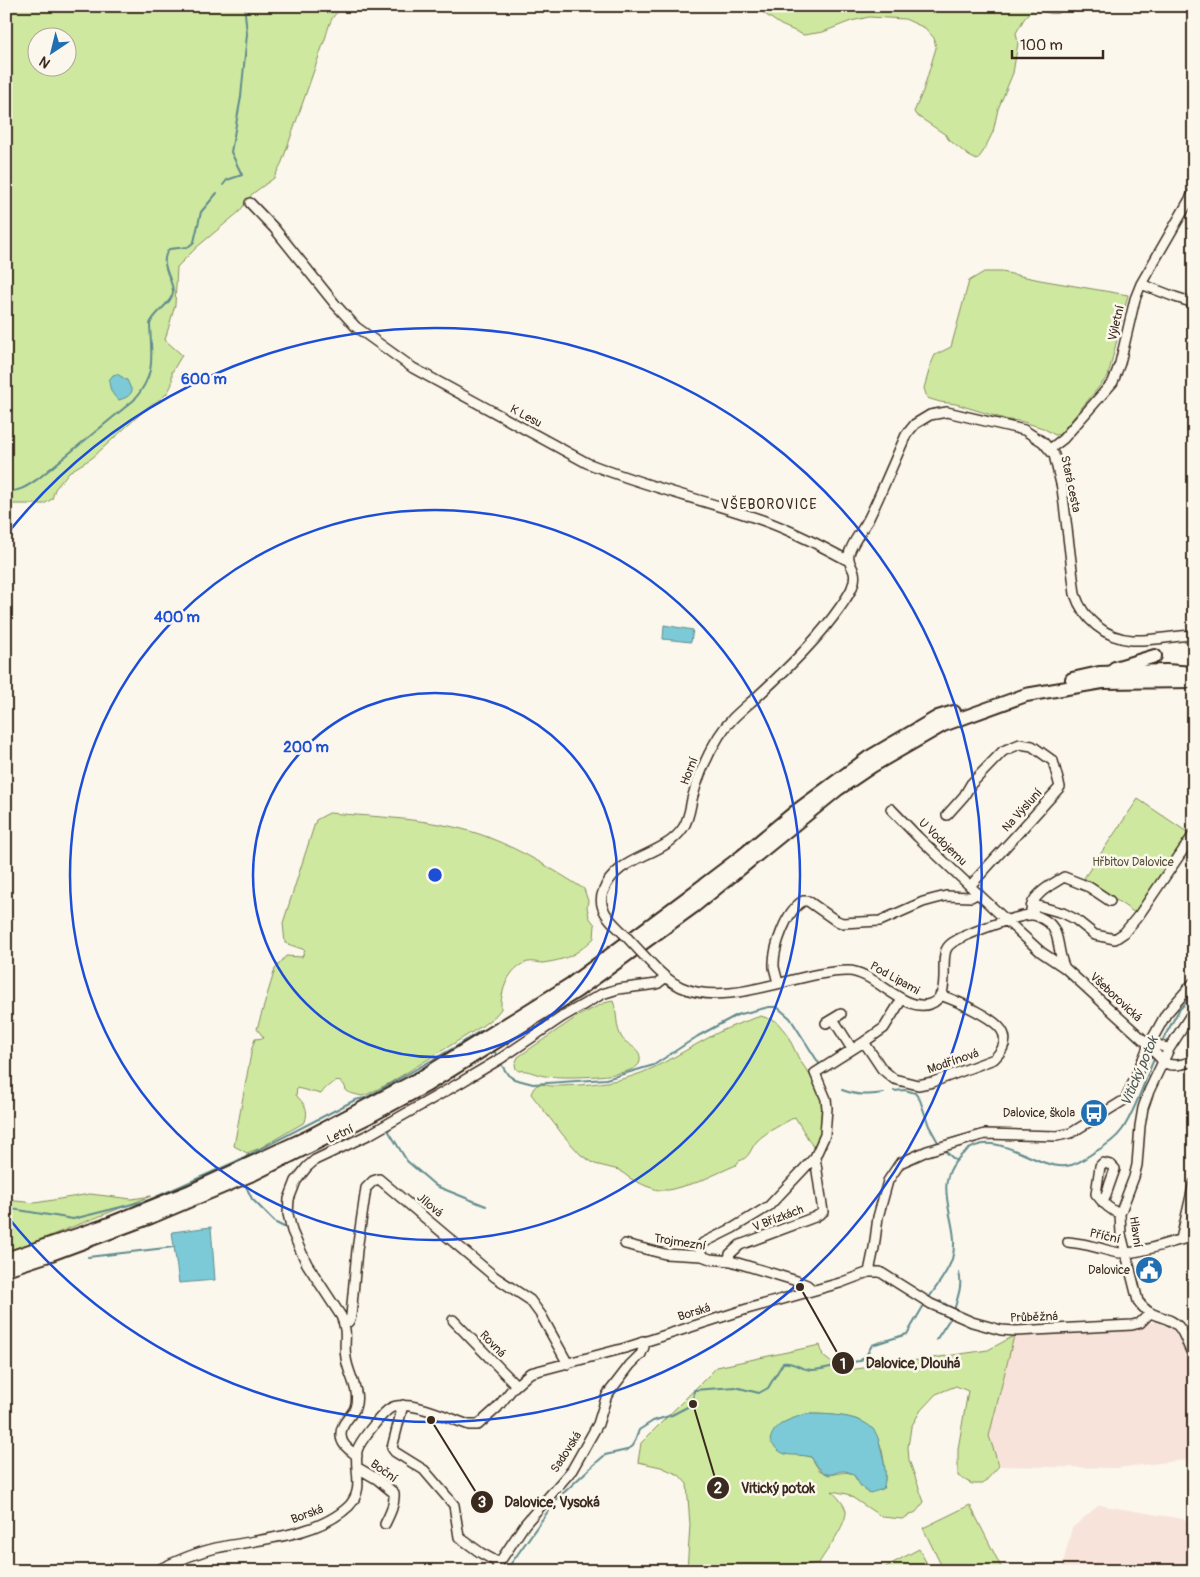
<svg xmlns="http://www.w3.org/2000/svg" width="1200" height="1577" font-family="Pangolin,sans-serif">
  <style>
    .built { fill: #f7e3d9 }
    .green { fill: #cee99f; stroke: #848a5e; fill-rule: evenodd }
    .water { fill: #7bcad7; stroke: #618a8d }
    .lines { fill: none; stroke-linecap: round; stroke-linejoin: round }
    .stream { stroke: #618a8d; stroke-width: 2 }
    .minor-casing { stroke: #3b2a1e; stroke-width: 12 }
    .highway-casing { stroke: #3b2a1e; stroke-width: 16 }
    .minor { stroke: #fbf7ec; stroke-width: 9 }
    .highway { stroke: #fbf7ec; stroke-width: 12 }
    .minor-bridge-casing { stroke: #3b2a1e; stroke-width: 12; stroke-linecap: butt }
    .minor-bridge { stroke: #fbf7ec; stroke-width: 9 }
    .ring { fill: none; stroke: #1d4ed8; stroke-width: 2.5 }
    .labels { text-anchor: middle; stroke-width: 5; stroke-linejoin: round; paint-order: stroke }
    .street-label { font-size: 12px; fill: #3b2a1e; stroke: #fbf7ec }
    .park-label { font-size: 12px; fill: #585038; stroke: #fbf7ec }
    .poi-label { font-size: 12px; fill: #3b2a1e; stroke: #fbf7ec; text-anchor: end }
    .neighbourhood-label { font-size: 14px; letter-spacing: 1px; fill: #3b2a1e; stroke: #fbf7ec }
    .water-label { font-size: 14px; font-style: italic; fill: #4e5a56; stroke: #fbf7ec }
    .centre { fill: #1d4ed8; stroke: #fbf7ec; stroke-width: 2.5 }
    .ring-label { font-size: 15px; text-anchor: middle; font-weight: bold; fill: #1d4ed8; stroke: #fbf7ec; stroke-width: 5; stroke-linejoin: round; paint-order: stroke }
    .leader { fill: none; stroke: #3b2a1e; stroke-width: 2 }
    .callout-dot { fill: #3b2a1e; stroke: #fbf7ec; stroke-width: 2 }
    .mark-label { font-size: 15px; text-anchor: middle; font-weight: bold; fill: #fff }
    .callout-label { font-size: 14px; text-anchor: middle; font-weight: bold; fill: #3b2a1e; stroke: #fbf7ec; stroke-width: 5; stroke-linejoin: round; paint-order: stroke }
  </style>
  <rect width="100%" height="100%" fill="#fbf7ec"/>
  <filter id="ink" filterUnits="userSpaceOnUse"><feTurbulence type="fractalNoise" baseFrequency=".02" numOctaves="2"/><feDisplacementMap in="SourceGraphic" scale="10" xChannelSelector="R" yChannelSelector="G"/><feConvolveMatrix kernelMatrix="1 2 1 2 8 2 1 2 1" color-interpolation-filters="sRGB"/></filter>
  <g filter="url(#ink)">
    <path class="built" d="M1156 1322 1173 1329 1184 1349 1194 1358V1459L1116 1468 999 1466 989 1436 1014 1336Z
      M1099 1505 1194 1521V1571H1061L1072 1528Z"/>
    <path class="green" d="M6 6H349C333 11 330 21 326 36L282 162 274 178 252 194 239 212 197 247 177 267 175 305 165 340 182 355 172 372V384L168 392 162 398 148 407 92 458 69 472 55 489 52 499 44 504H6ZM38 38H68V68H38Z
      M753 6H1067C1058 19 1047 12 1035 9L1030 12 1024 19 1016 33 1018 43 1013 73 998 109 993 132 983 152 977 160 969 156 948 139 946 135 916 115 914 112 923 91 936 48 934 38 925 28 905 19 869 17 851 21 823 32 804 35 781 25Z
      M984 272H1002L1040 280 1128 295 1108 376 1060 434 1055 435 1043 428 1020 421 1008 420 956 404 940 402 927 398 924 388 931 364 935 355 951 347 969 281Z
      M1138 799 1190 834 1135 913 1084 878Z
      M329 813C379 817 443 819 490 838 523 851 554 870 584 889L588 901 587 907 589 917 595 925 594 938C586 946 574 956 562 959 556 961 549 962 543 963 538 963 533 961 528 962 509 966 500 992 501 1009L495 1016 482 1026 388 1084 368 1094 362 1096 350 1093 346 1090C342 1073 327 1085 321 1094L297 1088 296 1095C305 1105 309 1109 305 1122L260 1148 247 1153 234 1146 252 1048 255 1039 264 1038 257 1029 275 969 286 956 302 957 305 950 285 943 283 923 316 820Z
      M613 1001C618 1013 615 1027 622 1038 628 1046 642 1048 640 1061 639 1079 559 1078 545 1076 536 1075 527 1069 519 1071L516 1069 515 1064 518 1057 578 1016 604 1003Z
      M761 1016 776 1021 787 1034 799 1059 814 1081 822 1101 820 1140 816 1152 795 1117C783 1124 767 1131 757 1141 750 1149 750 1158 739 1161L736 1165 698 1182 669 1190H658L646 1186 631 1179 619 1170 595 1164 581 1155 563 1135 531 1094C532 1091 534 1087 537 1085 542 1083 548 1086 552 1086 574 1086 597 1084 618 1080 651 1073 678 1054 708 1038 725 1028 743 1022 761 1016Z
      M90 1194 132 1199 151 1196 6 1253V1200L35 1203Z
      M1014 1336 989 1436 999 1466 983 1484H972L958 1476V1449L968 1391 956 1386 936 1394 921 1410 911 1427 908 1447 909 1460 924 1502 916 1512 902 1519 882 1517 847 1494 832 1491C837 1497 844 1503 846 1511 847 1524 826 1551 819 1563L796 1566 744 1565 707 1571H687L690 1525 687 1484 679 1475 661 1467 638 1462 641 1443 717 1367 820 1345 823 1356 842 1371 988 1350ZM806 1414C821 1414 854 1415 866 1424 883 1436 885 1463 885 1481H857C851 1467 841 1474 829 1475L819 1470 811 1457 803 1455 797 1456 782 1423Z
      M970 1505 1003 1571H944L923 1528Z
      M919 1549 931 1571H878Z"/>
    <path class="water" d="M117 374 127 380 132 391C129 397 125 398 119 400 112 396 109 387 109 380L113 375Z
      M664 625 693 630 691 642 663 639Z
      M211 1227 215 1280 179 1283 172 1232Z
      M806 1414C825 1414 859 1414 873 1429 879 1436 880 1446 882 1454 885 1466 887 1477 883 1489L870 1493C856 1487 859 1477 851 1473 833 1464 832 1490 811 1457 791 1452 784 1461 770 1441 773 1423 791 1419 806 1414Z"/>
    <g class="lines">
      <path class="stream" d="M223 185 227 180 242 175 231 152 241 97 247 34 245 13 246 6
        M6 491C19 493 29 485 39 478L134 400C157 373 151 356 150 324 154 312 174 302 173 291 172 277 158 263 169 249L188 247 194 242 201 212 217 193
        M1161 1043 1179 1010 1194 994
        M494 1050 496 1055
        M501 1064 508 1075 514 1079 533 1084 606 1079 654 1065 698 1036 737 1015 769 1007H777L790 1018 820 1065
        M842 1090C858 1096 867 1095 884 1093
        M894 1091 905 1090 915 1093 920 1100 929 1126 939 1144
        M388 1130 407 1161 436 1186 486 1206
        M944 1150 956 1161
        M245 1184 252 1199 276 1223 288 1229
        M6 1208 73 1219 149 1200 235 1162 355 1100 365 1098 457 1046 480 1031 483 1032
        M88 1257 174 1247
        M928 1299C935 1289 949 1270 952 1259 963 1221 925 1185 965 1152 996 1126 1034 1169 1066 1166 1076 1165 1084 1159 1093 1153 1104 1147 1115 1140 1122 1130 1137 1108 1144 1081 1155 1057
        M940 1301 954 1309
        M954 1311C957 1298 963 1286 959 1273
        M936 1340 951 1317
        M508 1571 510 1565 556 1500 589 1469 605 1455 627 1450 633 1446 639 1430 653 1421 672 1415 693 1404 694 1390 735 1387 759 1393 768 1388 783 1363C793 1361 801 1370 813 1370 829 1369 844 1362 860 1361L867 1354 872 1345 907 1334 924 1305"/>
      <g class="minor-casing">
        <path id="minor" d="M250 203 274 228 335 304 356 327 413 368 587 463C644 486 704 500 762 520 793 531 821 546 849 561
          M1141 284 1175 297 1194 303
          M1050 449 1063 439 1113 382 1120 363 1135 299 1141 284 1194 192
          M891 809 918 837 1007 921 1041 952 1065 968 1149 1045C1153 1053 1159 1055 1163 1062
          M947 815 964 796 971 784 1003 751 1020 744 1032 746 1053 761 1060 787 970 886
          M1031 911C1030 895 1053 884 1064 877L1089 887 1110 901
          M1031 915V911L1038 906 1063 913 1075 919 1095 935 1115 939 1124 933 1139 915 1194 834
          M623 933C613 923 596 909 603 892 617 854 663 858 683 828 689 819 690 809 692 799 698 777 707 755 719 736 730 718 746 707 761 693 789 667 819 638 841 606 847 597 857 584 854 572 852 566 847 561 849 554 852 542 863 530 869 518 882 491 894 462 906 435L915 424 930 415 947 412 1024 430 1043 442 1054 455 1062 488 1075 594C1083 619 1105 638 1132 640 1152 641 1173 636 1194 635
          M649 961C658 971 670 982 681 987 729 1009 797 971 848 971 874 971 904 1013 930 1004 952 996 940 966 946 950 948 945 953 942 957 940 969 933 1020 914 1032 915 1038 915 1045 920 1049 923 1061 934 1057 954 1065 968
          M778 983C777 978 775 972 774 967 773 948 786 911 803 901H808L835 920 842 923 880 921 923 902 934 899 946 896 971 897 978 893
          M1194 1010 1169 1049 1149 1091 1143 1108 1140 1126 1137 1165 1134 1177 1120 1214 1121 1234 1138 1301C1152 1321 1165 1313 1178 1326 1184 1332 1187 1344 1191 1351L1194 1355
          M833 1019 852 1049
          M826 1023 841 1014
          M864 1042 882 1069 894 1079 918 1085 933 1082 994 1059C1019 1035 995 1021 974 1010 963 1004 952 999 940 995
          M1149 1045 1156 1044 1169 1049
          M1163 1062C1174 1068 1182 1064 1194 1061
          M1103 1203 1115 1169 1111 1165 1103 1163 1100 1166 1096 1194C1102 1202 1109 1210 1120 1214
          M1181 1239 1194 1183
          M1068 1242C1075 1243 1084 1244 1091 1246 1103 1248 1113 1254 1125 1253 1149 1252 1171 1240 1194 1237
          M625 1244 665 1254 702 1256 710 1259 731 1261
          M702 1256 700 1248 703 1243 733 1228 769 1206 815 1157
          M869 1272 874 1248 878 1217 888 1181 900 1163 927 1151 985 1134 1057 1136 1071 1133 1126 1099 1149 1045 1166 1014 1194 982
          M813 1290 807 1285 797 1281 731 1261 729 1258 730 1254 740 1245 815 1217 823 1212 815 1157 825 1135 827 1108 826 1099 815 1073 864 1042 884 1028 902 999
          M453 1320 516 1385
          M345 1325 349 1321 351 1316 357 1250 366 1188 373 1181 379 1179 495 1277 530 1300 541 1315 568 1364
          M403 1405 392 1448 395 1452 424 1470 454 1505 459 1537 481 1553 499 1563
          M357 1456C350 1450 341 1445 341 1435 340 1424 351 1417 355 1408 361 1390 348 1375 346 1358 343 1341 349 1334 341 1316L307 1264 298 1245 292 1231 288 1214 289 1199 296 1181 307 1167 315 1160 370 1134 458 1084 500 1059 562 1017 602 994 618 989 657 984 666 977
          M358 1468 377 1479 394 1493C395 1504 390 1514 385 1524
          M156 1571C176 1561 194 1553 216 1548 258 1539 317 1537 349 1506 365 1489 354 1471 357 1451 359 1442 381 1415 389 1409 407 1397 450 1419 469 1425H478L497 1408 513 1388 530 1373 625 1348 747 1309 840 1283 869 1272H880L931 1304 972 1322 1001 1330 1016 1331 1132 1325 1140 1323 1149 1314
          M496 1571 499 1563 525 1524 572 1470 598 1424 607 1395 630 1365 641 1354 644 1347 643 1341"/>
      </g>
      <g class="highway-casing">
        <path id="highway" d="M1115 668 1155 656
          M1072 679 1099 673 1166 671 1194 673
          M6 1259 104 1226 191 1191 306 1138 422 1077 571 984 684 900 742 856 795 812 868 758 938 717 954 712
          M6 1269 46 1256 151 1217 253 1174 370 1116 427 1085 577 991 693 907 838 789 872 766 943 725 1026 695 1102 682 1194 681"/>
      </g>
      <use href="#minor" class="minor"/>
      <use href="#highway" class="highway"/>
      <g class="minor-bridge-casing">
        <path id="minor-bridge" d="M623 933 649 961"/>
      </g>
      <use href="#minor-bridge" class="minor-bridge"/>
    </g>
  </g>
  <g class="ring">
    <circle cx="435" cy="875" r="182"/>
    <circle cx="435" cy="875" r="365"/>
    <path d="M7 534A547 547 0 1 1 7 1216"/>
  </g>
  <defs>
    <g id="bus-disc" transform="scale(1.4375)"><circle r="9.5" fill="#1f6fb2" stroke="#fbf7ec"/><path d="M-5-6H5V4H4V6H2V4H-2V6H-4V4H-5ZM-3.5-4V0h7V-4ZM-3.5 1.2v1.5H-2V1.2ZM2 1.2v1.5H3.5V1.2Z" fill="#fff"/></g>
    <g id="civic-disc" transform="scale(1.4375)"><circle r="9.5" fill="#1f6fb2" stroke="#fbf7ec"/><path d="M-.6-6.5H3V-4.5H.6V-3L4-1V1h2V6H-6V1h2V-1L-.6-3ZM-1.2 2.5V6h2.4V2.5Z" fill="#fff"/></g>
  </defs>
  <g fill-rule="evenodd">
    <use href="#bus-disc" x="1094" y="1113"/>
    <use href="#civic-disc" x="1149" y="1270"/>
  </g>
  <g class="labels">
    <g class="street-label">
      <text transform="translate(1116 323) rotate(-77)" y="4">Výletní</text>
      <text transform="translate(526 416) rotate(28)" y="4">K Lesu</text>
      <text transform="translate(1071 484) rotate(78)" y="4">Stará cesta</text>
      <text transform="translate(689 771) rotate(-69)" y="4">Horní</text>
      <text transform="translate(1022 810) rotate(-48)" y="4">Na Výsluní</text>
      <text transform="translate(943 842) rotate(44)" y="4">U Vodojemu</text>
      <text transform="translate(895 978) rotate(29)" y="4">Pod Lipami</text>
      <text transform="translate(1116 997) rotate(43)" y="4">Všeborovická</text>
      <text transform="translate(953 1061) rotate(-19)" y="4">Modřínová</text>
      <text transform="translate(340 1134) rotate(-25)" y="4">Letní</text>
      <text transform="translate(430 1205) rotate(40)" y="4">Jílová</text>
      <text transform="translate(778 1218) rotate(-21)" y="4">V Břízkách</text>
      <text transform="translate(1136 1232) rotate(82)" y="4">Hlavní</text>
      <text transform="translate(1105 1236) rotate(13)" y="4">Příční</text>
      <text transform="translate(680 1242) rotate(9)" y="4">Trojmezní</text>
      <text transform="translate(694 1312) rotate(-17)" y="4">Borská</text>
      <text transform="translate(1034 1317) rotate(-2)" y="4">Průběžná</text>
      <text transform="translate(493 1344) rotate(46)" y="4">Rovná</text>
      <text transform="translate(566 1452) rotate(-57)" y="4">Sadovská</text>
      <text transform="translate(384 1471) rotate(36)" y="4">Boční</text>
      <text transform="translate(307 1514) rotate(-20)" y="4">Borská</text>
    </g>
    <g class="park-label">
      <text x="1133" y="866">Hřbitov Dalovice</text>
    </g>
    <g class="poi-label">
      <text x="1075" y="1117">Dalovice, škola</text>
      <text x="1130" y="1274">Dalovice</text>
    </g>
    <g class="neighbourhood-label">
      <text x="769" y="509">VŠEBOROVICE</text>
    </g>
    <g class="water-label">
      <text transform="translate(1139 1071) rotate(-67)" y="5">Vitický potok</text>
    </g>
  </g>
  <circle cx="435" cy="875" r="8" class="centre"/>
  <g class="ring-label">
    <text x="204" y="384">600 m</text>
    <text x="177" y="622">400 m</text>
    <text x="306" y="752">200 m</text>
  </g>
  <path class="leader" d="M800 1287L843 1363M693 1404L718 1488M431 1420L482 1502"/>
  <g class="callout-dot">
    <circle cx="800" cy="1287" r="5"/>
    <circle cx="693" cy="1404" r="5"/>
    <circle cx="431" cy="1420" r="5"/>
    <circle cx="843" cy="1363" r="12"/>
    <circle cx="718" cy="1488" r="12"/>
    <circle cx="482" cy="1502" r="12"/>
  </g>
  <g class="mark-label">
    <text x="843" y="1369">1</text>
    <text x="718" y="1493">2</text>
    <text x="482" y="1507">3</text>
  </g>
  <g class="callout-label">
    <text x="913" y="1368">Dalovice, Dlouhá</text>
    <text x="778" y="1493">Vitický potok</text>
    <text x="552" y="1507">Dalovice, Vysoká</text>
  </g>
  <rect width="1200" height="1577" fill="none" stroke="#fbf7ec" stroke-width="25"/>
  <rect x="12" y="12" width="1175" height="1552" fill="none" stroke="#3b2a1e" stroke-width="2" filter="url(#ink)"/>
  <g transform="translate(52 52) rotate(215)"><circle r="24" fill="#fbf7ec" stroke="#aea59a"/>
  <path d="M0-4L9 19L0 12L-9 19Z" fill="#1f6fb2"/>
  <text y="-8" font-size="14" font-weight="bold" text-anchor="middle" fill="#3b2a1e">N</text>
  </g>
  <path d="M1012 50v8h91v-8" fill="none" stroke="#3b2a1e" stroke-width="2.5"/>
  <text x="1020" y="50" font-size="15" fill="#3b2a1e" stroke="#fbf7ec" stroke-width="4" paint-order="stroke">100 m</text>
</svg>
